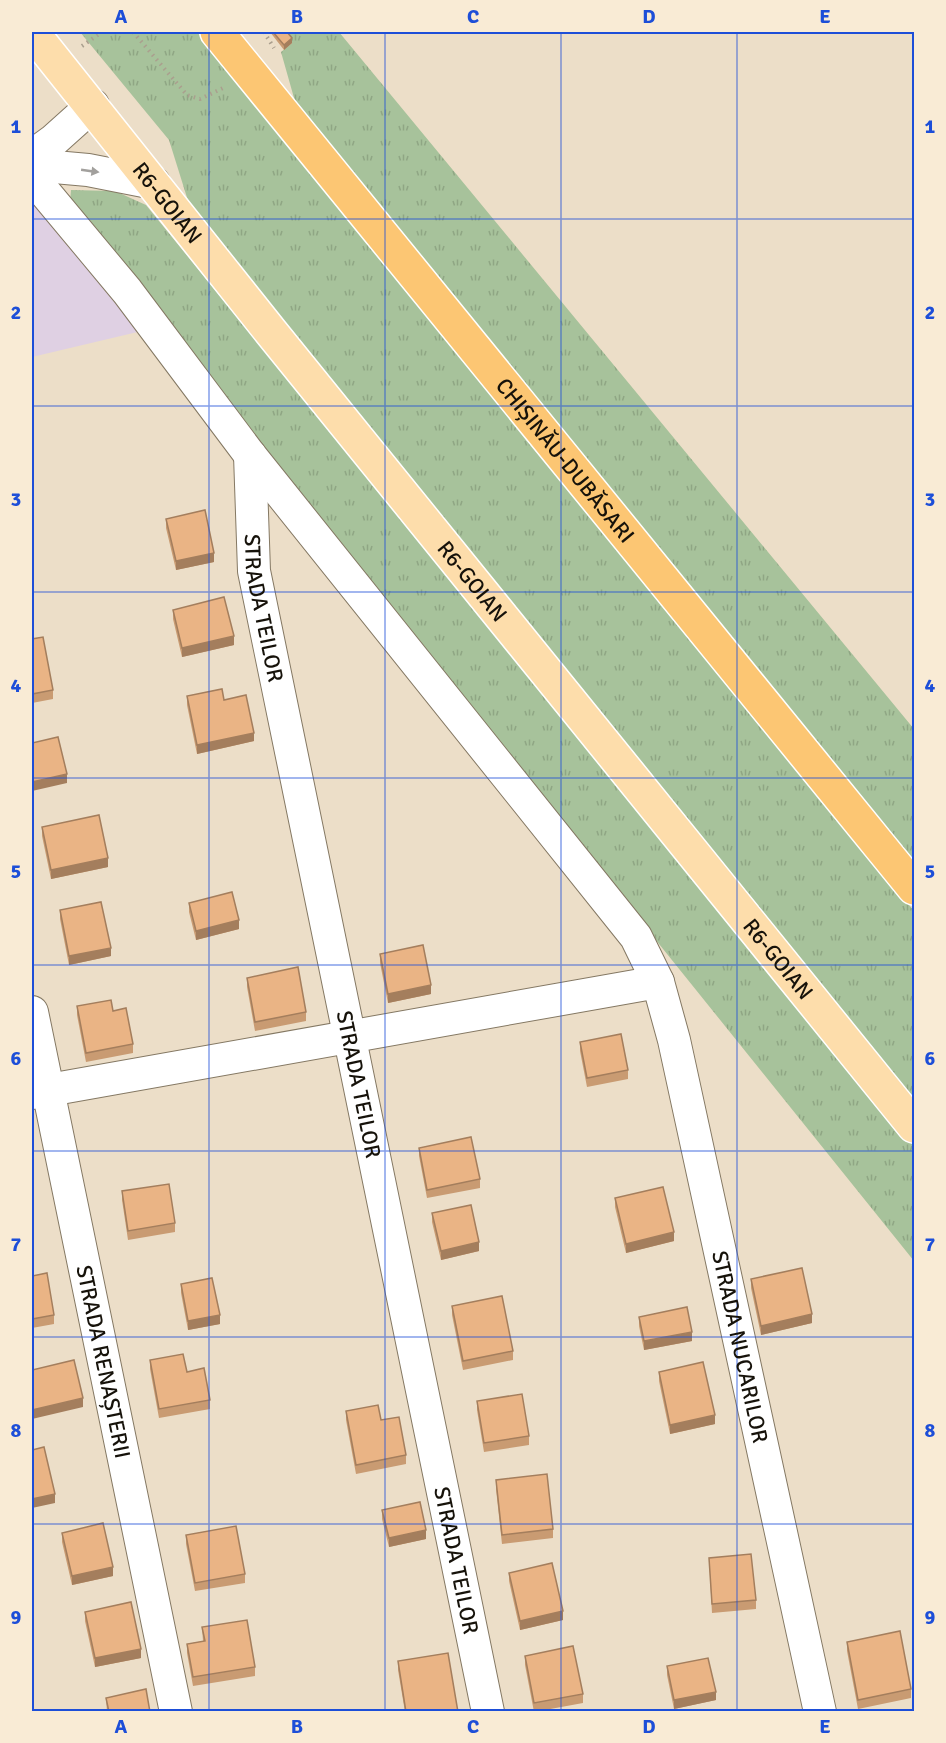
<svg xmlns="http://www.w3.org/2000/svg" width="946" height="1743" font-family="Signika,sans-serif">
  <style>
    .commercial { fill: #dfd0e3 }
    .grass { fill: url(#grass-tufts) }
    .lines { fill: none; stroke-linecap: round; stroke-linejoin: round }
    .minor-casing { stroke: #847863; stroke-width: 34 }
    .major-casing { stroke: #fff; stroke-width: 36 }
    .highway-casing { stroke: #fff; stroke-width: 36 }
    .path { stroke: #aa9f8e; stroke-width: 4; stroke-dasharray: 1.5 4.5; stroke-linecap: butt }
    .minor { stroke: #fff; stroke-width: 32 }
    .major { stroke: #fdddab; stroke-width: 33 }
    .highway { stroke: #fcc673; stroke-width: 33 }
    .wall { fill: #c99b72 }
    .shaded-wall { fill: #a47e5d }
    .building { fill: #eab485; stroke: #a47e5d; stroke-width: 1.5 }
    .oneway { fill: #a2a09d }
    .grid { fill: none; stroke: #1d4ed8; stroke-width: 1.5; stroke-opacity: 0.55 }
    .labels { text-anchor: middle; stroke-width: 4.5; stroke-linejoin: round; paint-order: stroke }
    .street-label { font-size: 22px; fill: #16120a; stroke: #f9ebd5 }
    .neatline { fill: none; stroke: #1d4ed8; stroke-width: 2 }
    .grid-label { font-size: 20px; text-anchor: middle; font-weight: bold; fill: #1d4ed8 }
  </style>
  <defs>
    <pattern id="grass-tufts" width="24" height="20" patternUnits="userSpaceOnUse" patternTransform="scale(1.5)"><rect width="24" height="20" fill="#a7c29b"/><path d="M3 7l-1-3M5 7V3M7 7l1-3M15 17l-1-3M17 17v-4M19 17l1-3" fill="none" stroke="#8fa684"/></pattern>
  </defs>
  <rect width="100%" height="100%" fill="#ecdec8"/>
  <path class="commercial" d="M38 201 146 330 32 357V202Z"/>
  <path class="grass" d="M80 32H197L914 911V1109L189 204 169 140Z
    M283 32H339L914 729V865L296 105 281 52 292 43Z
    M71 190 115 191 146 205 526 673 914 1145V1261L314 515 70 202Z"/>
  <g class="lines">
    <g class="minor-casing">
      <g id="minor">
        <path d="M32 156 54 140 93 105"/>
        <path d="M32 165 88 170 154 183"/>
        <path id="s1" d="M32 177 127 291 250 455 636 937 658 982 674 1040 820 1712"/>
        <path id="s2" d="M250 455 254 571 488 1712"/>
        <path id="s3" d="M32 1012 176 1712"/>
        <path d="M32 1093 658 982"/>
      </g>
    </g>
    <g class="major-casing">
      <g id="major">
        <path id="s4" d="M32 32 271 332 914 1126"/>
      </g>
    </g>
    <g class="highway-casing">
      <g id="highway">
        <path id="s5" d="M217 32 914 888"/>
      </g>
    </g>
    <path class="path" d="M133 32 187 95 200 99 223 88
      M264 32 274 48
      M82 46 102 32"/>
    <use href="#minor" class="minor"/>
    <use href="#major" class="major"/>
    <use href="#highway" class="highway"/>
  </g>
  <path class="wall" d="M270 32H287L292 43 284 50Z
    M166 519 214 562 176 570 166 528Z
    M173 610 234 645 182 657 173 619Z
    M32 639 53 690V699L32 703Z
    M187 696 224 700 254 741 197 754 187 705Z
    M42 827 108 867 51 879 42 836Z
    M189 903 239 929 196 940 189 912Z
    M60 910 111 956 69 965 60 919Z
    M380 954 431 994 388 1003 380 963Z
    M247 978 306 1012V1021L255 1031 247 987Z
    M77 1006 113 1011 133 1044V1053L86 1062 77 1015Z
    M580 1042 628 1070V1079L587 1087 580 1051Z
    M419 1148 480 1179V1188L427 1198 419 1156Z
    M122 1191 175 1223V1232L128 1240 122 1200Z
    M615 1198 674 1241 626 1253 615 1207Z
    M432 1213 479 1251 441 1260 432 1222Z
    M32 1276 54 1315V1324L32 1328Z
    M751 1279 812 1323 761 1335 751 1288Z
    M181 1284 220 1324 188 1330 181 1293Z
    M452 1306 513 1351V1360L463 1370 452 1315Z
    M639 1317 692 1341 644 1350 639 1326Z
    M150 1360 187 1372 210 1400V1409L159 1418 150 1369Z
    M659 1372 715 1424 670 1434 659 1381Z
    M477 1401 529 1436V1445L484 1452 477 1410Z
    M346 1411 381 1420 406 1455V1464L356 1474 346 1420Z
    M496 1480 553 1529V1538L502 1544 496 1489Z
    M382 1510 426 1539 389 1547 382 1519Z
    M62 1533 113 1576 72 1585 62 1542Z
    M186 1535 245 1574V1583L195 1591 186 1544Z
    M709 1558 756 1600V1609L712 1613Z
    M509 1573 563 1620 520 1630 509 1581Z
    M85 1612 141 1658 95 1667 85 1621Z
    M202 1627 255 1667V1676L193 1686 187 1653V1644L203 1641Z
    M847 1642 911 1689V1698L858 1709 847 1651Z
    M525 1656 583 1694V1703L534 1712 525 1665Z
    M398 1661 458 1712H405L398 1670Z
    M667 1666 716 1700 674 1709 667 1675Z
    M106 1698 150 1712H107Z"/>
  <path class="shaded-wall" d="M292 38V43L284 50V45Z
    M214 553V562L176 570V561Z
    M234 636V645L182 657V648Z
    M254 733V741L197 754V745Z
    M67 774V783L32 791V782Z
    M108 858V867L51 879V870Z
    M239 920V929L196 940V931Z
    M111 948V956L69 965V956Z
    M431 985V994L388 1003V994Z
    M674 1232V1241L626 1253V1244Z
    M479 1242V1251L441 1260V1251Z
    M812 1314V1323L761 1335V1326Z
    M220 1315V1324L188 1330V1321Z
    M692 1332V1341L644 1350V1341Z
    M83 1398V1407L32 1419V1410Z
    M715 1415V1424L670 1434V1425Z
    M55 1494V1503L32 1508V1499Z
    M426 1530V1539L389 1547V1538Z
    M113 1567V1576L72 1585V1576Z
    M563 1611V1620L520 1630V1621Z
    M141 1649V1658L95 1667V1658Z
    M716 1692V1700L674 1709V1700Z"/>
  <path class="building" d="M273 32H287L292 38 284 45Z
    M205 510 214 553 176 561 166 519Z
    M224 597 234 636 182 648 173 610Z
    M43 637 53 690 32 694V639Z
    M222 689 224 700 246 695 254 733 197 745 187 696Z
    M58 737 67 774 32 782V743Z
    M99 815 108 858 51 870 42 827Z
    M232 892 239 920 196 931 189 903Z
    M101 902 111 948 69 956 60 910Z
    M423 945 431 985 388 994 380 954Z
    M298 967 306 1012 255 1022 247 978Z
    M111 1000 113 1011 126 1008 133 1044 86 1053 77 1006Z
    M621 1034 628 1070 587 1078 580 1042Z
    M471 1137 480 1179 427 1190 419 1148Z
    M169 1184 175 1223 128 1231 122 1191Z
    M663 1187 674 1232 626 1244 615 1198Z
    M471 1205 479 1242 441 1251 432 1213Z
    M802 1268 812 1314 761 1326 751 1279Z
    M47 1273 54 1315 32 1319V1276Z
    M212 1278 220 1315 188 1321 181 1284Z
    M502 1296 513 1351 463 1361 452 1306Z
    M687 1307 692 1332 644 1341 639 1317Z
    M183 1354 187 1372 204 1368 210 1400 159 1409 150 1360Z
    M74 1360 83 1398 32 1410V1370Z
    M703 1362 715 1415 670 1425 659 1372Z
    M522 1394 529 1436 484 1443 477 1401Z
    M378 1405 381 1420 399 1417 406 1455 356 1465 346 1411Z
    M44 1447 55 1494 32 1499V1450Z
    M547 1474 553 1529 502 1535 496 1480Z
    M420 1502 426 1530 389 1538 382 1510Z
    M103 1523 113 1567 72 1576 62 1533Z
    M236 1526 245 1574 195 1583 186 1535Z
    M751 1554 756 1600 712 1604 709 1558Z
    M552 1563 563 1611 520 1621 509 1573Z
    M131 1602 141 1649 95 1658 85 1612Z
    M247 1620 255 1667 193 1677 187 1644 205 1641 202 1627Z
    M900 1631 911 1689 858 1700 847 1642Z
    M573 1646 583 1694 534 1703 525 1656Z
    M448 1653 458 1712H406L398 1661Z
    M708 1658 716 1692 674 1700 667 1666Z
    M146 1689 150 1712H109L106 1698Z"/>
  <defs><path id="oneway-solid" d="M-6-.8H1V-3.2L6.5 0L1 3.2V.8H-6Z" transform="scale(1.5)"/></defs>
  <use class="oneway" href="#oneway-solid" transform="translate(90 171) rotate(8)"/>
  <path class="grid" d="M209 32V1712M385 32V1712M561 32V1712M737 32V1712M32 219H914M32 406H914M32 592H914M32 778H914M32 965H914M32 1151H914M32 1337H914M32 1524H914"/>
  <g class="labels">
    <g class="street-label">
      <text dy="8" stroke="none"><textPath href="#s4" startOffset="218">R6-GOIAN</textPath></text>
      <text dy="8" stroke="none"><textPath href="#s5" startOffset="552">CHIȘINĂU-DUBĂSARI</textPath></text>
      <text dy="8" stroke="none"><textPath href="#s4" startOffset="704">R6-GOIAN</textPath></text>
      <text dy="8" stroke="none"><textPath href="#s2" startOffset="154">STRADA TEILOR</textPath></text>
      <text dy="8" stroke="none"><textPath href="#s4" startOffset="1190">R6-GOIAN</textPath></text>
      <text dy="8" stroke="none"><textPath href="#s2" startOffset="640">STRADA TEILOR</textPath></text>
      <text dy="8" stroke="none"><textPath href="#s1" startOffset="1395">STRADA NUCARILOR</textPath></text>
      <text dy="8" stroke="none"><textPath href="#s3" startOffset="357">STRADA RENAȘTERII</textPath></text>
      <text dy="8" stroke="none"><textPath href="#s2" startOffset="1126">STRADA TEILOR</textPath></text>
    </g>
  </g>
  <rect width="946" height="1743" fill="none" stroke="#f9ebd5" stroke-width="66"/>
  <rect x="33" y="33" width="880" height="1677" class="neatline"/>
  <g class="grid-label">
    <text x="121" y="23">A</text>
    <text x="297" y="23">B</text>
    <text x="473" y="23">C</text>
    <text x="649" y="23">D</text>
    <text x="825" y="23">E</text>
    <text x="16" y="133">1</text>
    <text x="930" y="133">1</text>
    <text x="16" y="319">2</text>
    <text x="930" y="319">2</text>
    <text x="16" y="506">3</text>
    <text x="930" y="506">3</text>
    <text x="16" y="692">4</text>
    <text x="930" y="692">4</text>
    <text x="16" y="878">5</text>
    <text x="930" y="878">5</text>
    <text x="16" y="1065">6</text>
    <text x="930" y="1065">6</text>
    <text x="16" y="1251">7</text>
    <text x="930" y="1251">7</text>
    <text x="16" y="1437">8</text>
    <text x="930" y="1437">8</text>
    <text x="16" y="1624">9</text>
    <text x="930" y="1624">9</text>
    <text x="121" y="1733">A</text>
    <text x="297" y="1733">B</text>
    <text x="473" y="1733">C</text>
    <text x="649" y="1733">D</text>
    <text x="825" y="1733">E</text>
  </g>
</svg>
